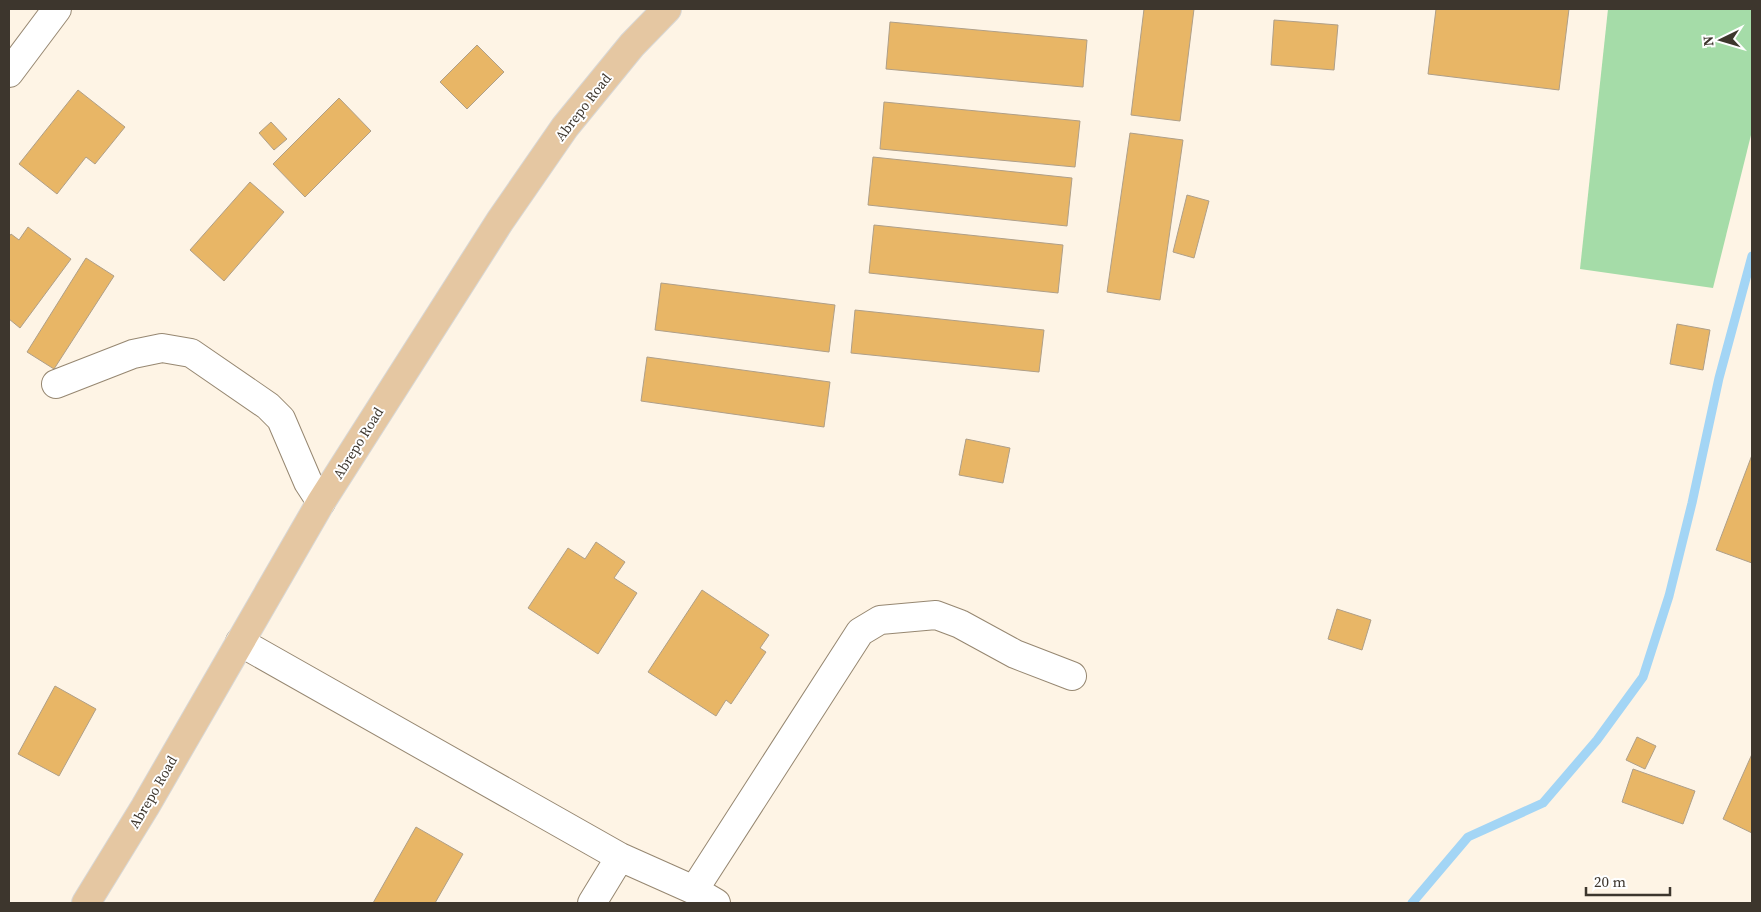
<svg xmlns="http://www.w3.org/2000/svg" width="1761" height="912" font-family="'Source Serif 4',serif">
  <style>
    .green { fill: #a5dca8 }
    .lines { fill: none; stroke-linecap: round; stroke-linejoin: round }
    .stream { stroke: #a3d5f5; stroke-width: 9 }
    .building { fill: #e8b666; stroke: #af9f88 }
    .minor-casing { stroke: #968771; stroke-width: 30 }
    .major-casing { stroke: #d8d7d5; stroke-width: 30 }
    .minor { stroke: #fff; stroke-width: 28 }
    .major { stroke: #e5c7a2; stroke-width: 28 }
    .labels { text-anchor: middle; stroke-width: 4; stroke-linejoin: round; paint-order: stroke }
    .street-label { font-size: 14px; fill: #3d362d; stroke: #fff }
  </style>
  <rect width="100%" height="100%" fill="#fef4e5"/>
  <path class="green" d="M1608 9H1752V131L1713 288 1580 269Z"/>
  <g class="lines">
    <path class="stream" d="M1412 903 1468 837 1543 803 1597 740 1643 677 1669 596 1692 503 1719 378 1752 256"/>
  </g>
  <path class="building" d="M1144 9H1194L1180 121 1131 115Z
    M1436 9H1569L1559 90 1428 74Z
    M1274 20 1338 25 1334 70 1271 65Z
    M890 22 1087 40 1083 87 886 69Z
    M477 45 504 72 467 109 440 82Z
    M78 90 125 127 95 164 86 157 57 194 19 164Z
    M339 98 371 131 305 197 273 164Z
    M884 102 1080 121 1075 167 880 149Z
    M271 122 287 139 274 150 259 133Z
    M1130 133 1183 140 1160 300 1107 292Z
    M873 157 1072 178 1067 226 868 205Z
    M250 182 284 212 224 281 190 250Z
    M1187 195 1209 201 1194 258 1173 252Z
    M874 225 1063 245 1058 293 869 273Z
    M28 227 71 259 20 328 9 319V237L11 234 19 240Z
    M86 258 114 276 54 369 27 352Z
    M661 283 835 305 829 352 655 330Z
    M855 310 1044 330 1039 372 851 353Z
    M1677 324 1710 330 1703 370 1670 364Z
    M647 357 830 382 824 427 641 401Z
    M966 439 1010 448 1003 483 959 475Z
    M1752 455V563L1716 550Z
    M596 542 625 562 614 578 637 593 598 654 528 608 568 548 585 559Z
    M702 590 769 635 760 648 766 652 731 704 726 700 716 716 648 672Z
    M1337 609 1371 620 1362 650 1328 639Z
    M55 686 96 709 59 776 18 754Z
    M1637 737 1656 746 1645 769 1626 760Z
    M1752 754V833L1723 819Z
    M1633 769 1695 791 1683 824 1622 802Z
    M416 827 463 854 435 903H373Z"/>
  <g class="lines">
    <g class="minor-casing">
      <path id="minor" d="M9 73 57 9
        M56 384 133 354 162 348 191 353 268 406 281 419 308 482 321 502
        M240 642 620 857 694 890 716 903
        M694 890 860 632 880 620 936 615 960 624 1015 654 1072 676
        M592 903 620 857"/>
    </g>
    <g class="major-casing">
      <path id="major" d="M86 903 145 807 321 502 500 221 565 127 632 45 667 9"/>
    </g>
    <use href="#minor" class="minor"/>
    <use href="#major" class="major"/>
  </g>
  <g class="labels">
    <g class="street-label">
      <text transform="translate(583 107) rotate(-52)" y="5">Abrepo Road</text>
      <text transform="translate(358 443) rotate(-58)" y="5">Abrepo Road</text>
      <text transform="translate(153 792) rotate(-60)" y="5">Abrepo Road</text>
    </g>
  </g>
  <rect width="1761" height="912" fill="none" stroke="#3d362d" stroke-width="20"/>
  <g transform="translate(1721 40) rotate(265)" stroke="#ffffff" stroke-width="4" paint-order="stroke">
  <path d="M0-4L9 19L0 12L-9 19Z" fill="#3d362d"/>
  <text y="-8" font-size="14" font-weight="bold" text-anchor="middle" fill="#3d362d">N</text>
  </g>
  <path d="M1586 887v8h84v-8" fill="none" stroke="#3d362d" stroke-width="2.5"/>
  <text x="1594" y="887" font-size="15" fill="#3d362d" stroke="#ffffff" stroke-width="4" paint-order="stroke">20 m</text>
</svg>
